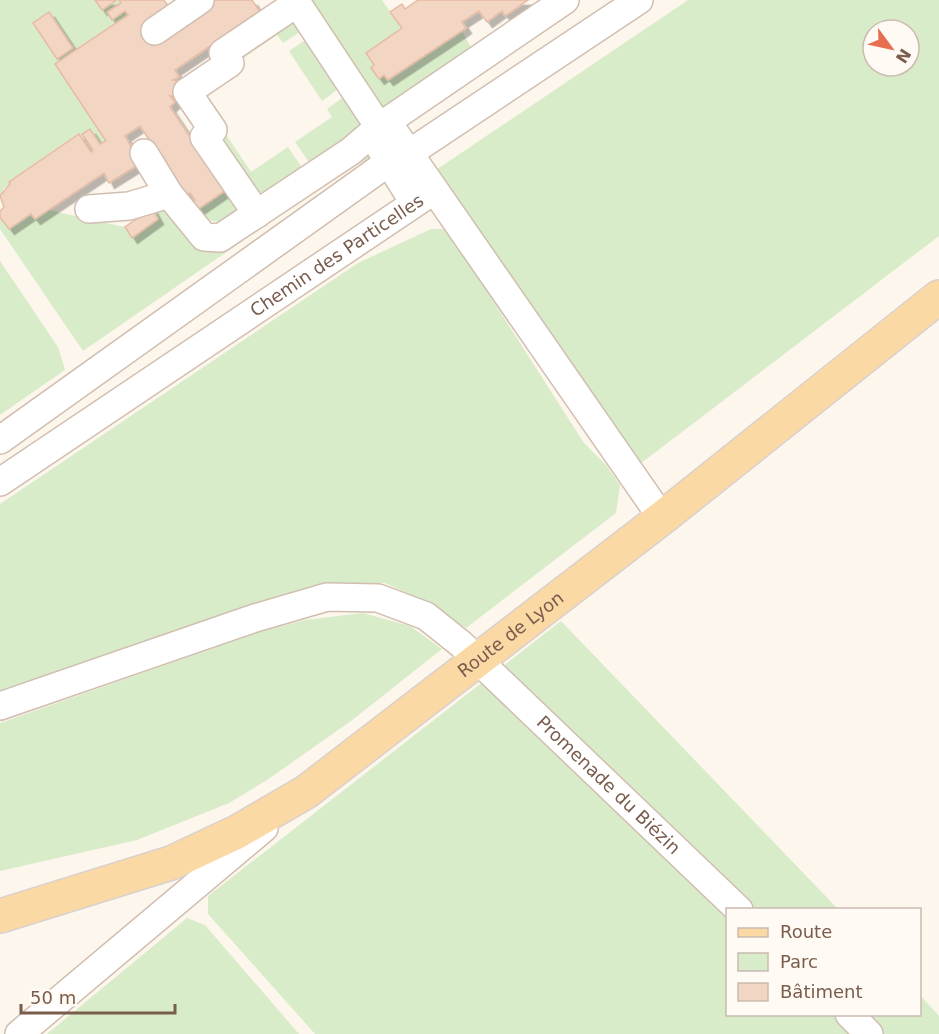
<svg xmlns="http://www.w3.org/2000/svg" width="939" height="1034" font-family="'DejaVu Sans',sans-serif">
  <style>
    .green { fill: #d8ecc9; fill-rule: evenodd }
    .building { fill: #f3d5c3; stroke: #e6bba3; stroke-width: 1.5; filter: url(#shadow) }
    .lines { fill: none; stroke-linecap: round; stroke-linejoin: round }
    .minor-casing { stroke: #d1beb0; stroke-width: 30 }
    .major-casing { stroke: #dad1cd; stroke-width: 36 }
    .minor { stroke: #fff; stroke-width: 27 }
    .major { stroke: #fbd9a5; stroke-width: 33 }
    .labels { text-anchor: middle; stroke-width: 6; stroke-linejoin: round; paint-order: stroke }
    .street-label { font-size: 18px; fill: #7a5c4d; stroke: #fffaf3 }
  </style>
  <defs>
    <filter id="shadow"><feDropShadow dx="5.5" dy="5.5" stdDeviation="0" flood-color="#0004"/></filter>
  </defs>
  <rect width="100%" height="100%" fill="#fdf6ec"/>
  <path class="green" d="M0 0H95L102 10 119 0 121 3 107 13 112 20 125 11 128 15 55 64 106 141 100 144 90 129 83 134 93 150 91 152 78 134 9 182 10 184 3 189 5 192 0 196Z
    M313 0H382L402 28 366 53 374 65 371 68 379 78 384 75 389 80 462 31 472 49 386 108 381 107 311 8Z
    M688 0H939V236L640 464 436 170ZM873 30H909V66H873Z
    M288 15 303 30 283 43 277 35 242 59 237 53Z
    M308 38 341 87 322 101 289 51Z
    M346 95 361 124 358 130 311 165 295 142 332 117 327 109Z
    M227 136 251 172 288 147 303 169 268 192H255L217 142Z
    M364 153 369 154 374 160 368 170 360 160 83 351 0 229V217L9 229 31 214 35 219 49 210 124 227 161 205 196 237Z
    M232 187 245 208C226 220 215 231 198 209Z
    M431 229H443L454 240 584 443 606 465 620 485 616 513 466 628 429 603 385 583H328L242 607 0 694V504L358 263Z
    M0 261 58 347 65 370 0 415Z
    M363 613 410 626 442 649 351 721 267 780 229 803 137 840 0 871V723L259 632 305 620Z
    M561 621 838 909 728 910V1014H920V995L939 1016V1034H315L208 914V896Z
    M187 918 205 925 299 1034H47Z"/>
  <path class="building" d="M95 0H117L102 10Z
    M119 0H164L170 9 155 41 216 0H252L260 12 175 70 179 77 173 80 183 82 179 98 170 96 175 102 170 107 226 190 197 210 191 203 195 200 190 193 186 195 140 126 125 136 141 163 109 183 104 173 35 219 31 214 9 229 0 217V211L4 207 0 196 10 184 9 182 79 134 91 152 93 150 82 134 90 129 100 144 106 141 55 64 128 15 125 11 112 20 107 12 121 3Z
    M418 0H528L505 16 502 11 487 22 479 11 462 22 466 28 462 31 388 80 384 75 379 79 371 68 374 65 366 53 402 28 390 12 402 4 405 9Z
    M49 12 73 48 57 59 33 23Z
    M152 208 158 219 132 238 125 227Z"/>
  <g class="lines">
    <g class="minor-casing">
      <g id="minor">
        <path d="M295 0 379 127V146L414 203"/>
        <path d="M155 31 200 0"/>
        <path d="M379 127 395 133 662 518"/>
        <path d="M144 153 169 194"/>
        <path d="M408 154 639 0"/>
        <path d="M89 209 129 206 169 194 204 237 220 238 351 151 379 127 565 0"/>
        <path d="M257 214 204 137 213 130 187 92 230 63 223 53 297 3"/>
        <path d="M0 440 389 162"/>
        <path id="s1" d="M0 482 433 191"/>
        <path id="s2" d="M0 706 255 618 327 597 378 598 426 616 461 644 739 910"/>
        <path d="M849 1014 869 1034"/>
        <path d="M19 1034 264 828"/>
      </g>
    </g>
    <g class="major-casing">
      <g id="major">
        <path id="s3" d="M0 916 171 863 237 832 306 792 662 518 939 297"/>
      </g>
    </g>
    <use href="#minor" class="minor"/>
    <use href="#major" class="major"/>
  </g>
  <g class="labels">
    <g class="street-label">
      <text dy="6" stroke="none"><textPath href="#s1" startOffset="406">Chemin des Particelles</textPath></text>
      <text dy="6" stroke="none"><textPath href="#s3" startOffset="590">Route de Lyon</textPath></text>
      <text dy="6" stroke="none"><textPath href="#s2" startOffset="696">Promenade du Biézin</textPath></text>
    </g>
  </g>
  <rect x="726" y="908" width="195" height="108" fill="#fffaf3" stroke="#cabbb1" stroke-width="1.5"/>
  <rect x="738" y="928" width="30" height="9" fill="#fbd9a5" stroke="#cabbb1" stroke-width="1.5"/>
  <text x="780" y="938" font-size="18" fill="#7a5c4d">Route</text>
  <rect x="738" y="953" width="30" height="18" fill="#d8ecc9" stroke="#cabbb1" stroke-width="1.5"/>
  <text x="780" y="968" font-size="18" fill="#7a5c4d">Parc</text>
  <rect x="738" y="983" width="30" height="18" fill="#f3d5c3" stroke="#cabbb1" stroke-width="1.5"/>
  <text x="780" y="998" font-size="18" fill="#7a5c4d">Bâtiment</text>
  <g transform="translate(891 48) rotate(123)"><circle r="28" fill="#fffaf3" stroke="#cabbb1" stroke-width="1.5"/>
  <path d="M0-4.5L10 22L0 15L-10 22Z" fill="#e76f51"/>
  <text y="-9" font-size="16" font-weight="bold" text-anchor="middle" fill="#7a5c4d">N</text>
  </g>
  <path d="M21 1004v9h154v-9" fill="none" stroke="#7a5c4d" stroke-width="3"/>
  <text x="30" y="1004" font-size="18" fill="#7a5c4d" stroke="#fffaf3" stroke-width="4.5" paint-order="stroke">50 m</text>
</svg>
